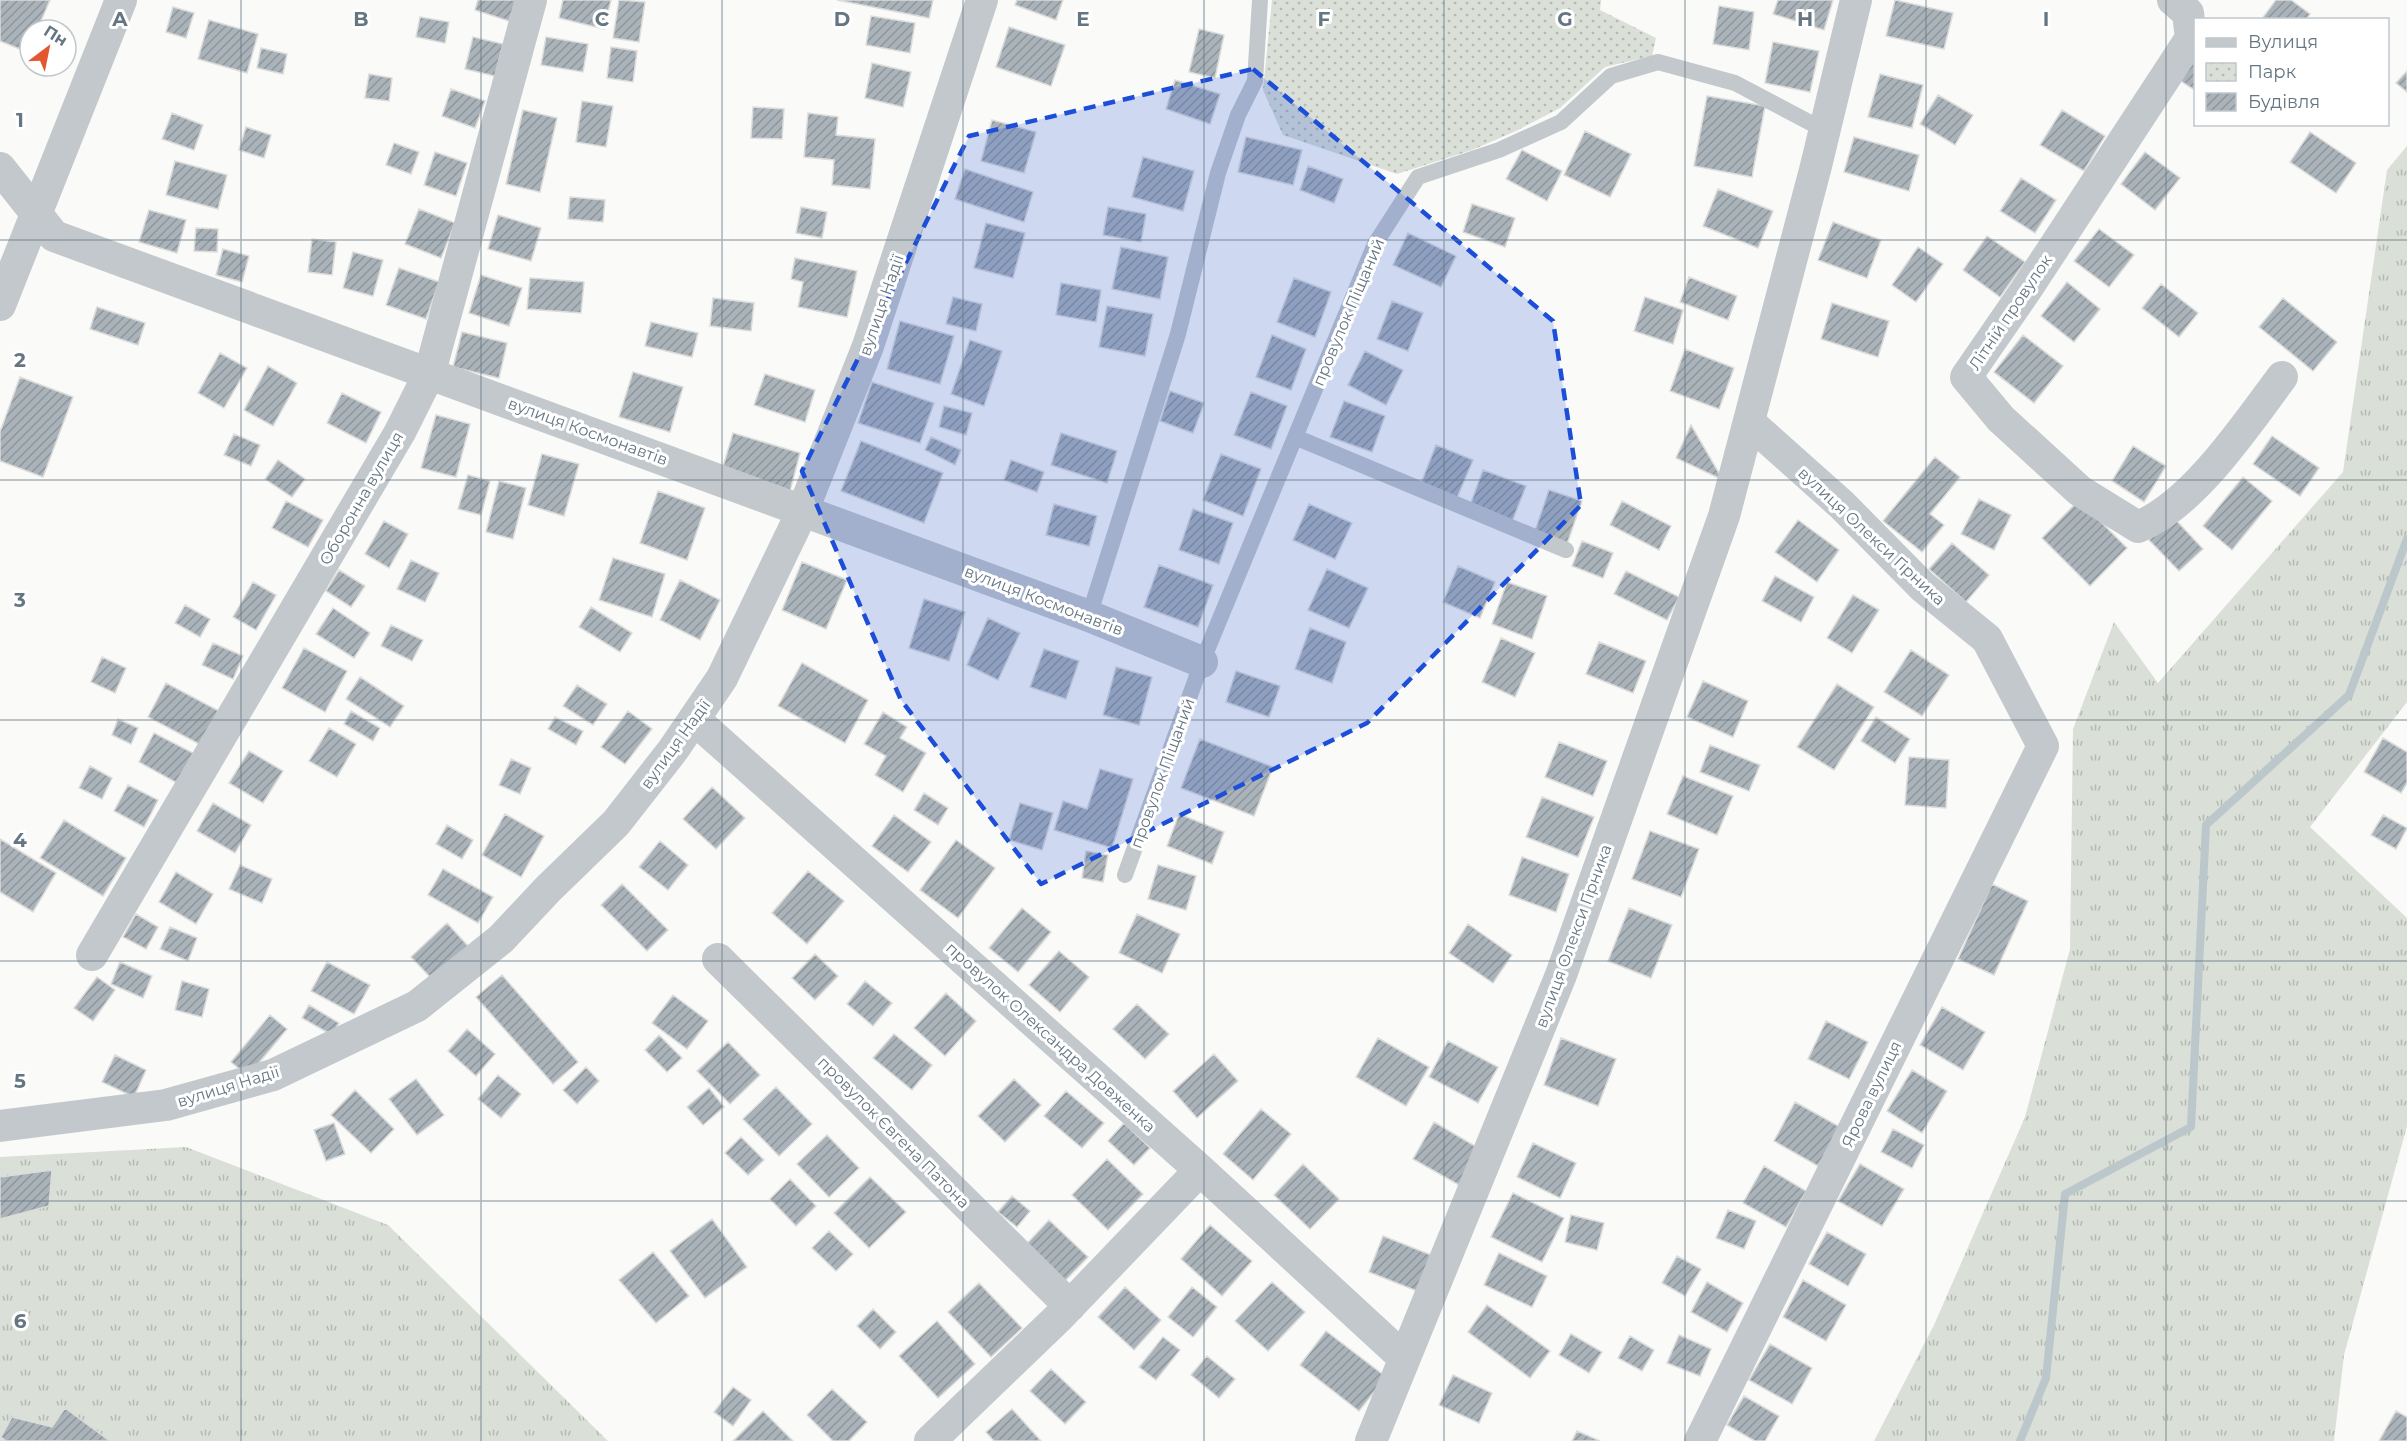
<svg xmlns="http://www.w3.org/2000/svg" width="2407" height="1441" font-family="Montserrat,sans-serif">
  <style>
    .grass { fill: url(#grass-tufts) }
    .park { fill: url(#park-dots) }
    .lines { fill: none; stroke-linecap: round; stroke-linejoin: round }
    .stream { stroke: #bbc7cb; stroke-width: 8 }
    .building { fill: url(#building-hatch); stroke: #dcdcda; stroke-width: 1.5 }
    .service { stroke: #c3c8cc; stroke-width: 16 }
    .minor { stroke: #c3c8cc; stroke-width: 32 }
    .marked { fill: #1d4ed8; fill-opacity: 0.2; stroke: #1d4ed8; stroke-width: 4.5; stroke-dasharray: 12 8; stroke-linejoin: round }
    .grid { fill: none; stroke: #657683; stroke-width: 1.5; stroke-opacity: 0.55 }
    .labels { text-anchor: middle; stroke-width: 6; stroke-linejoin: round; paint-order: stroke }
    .street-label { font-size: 16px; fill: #657683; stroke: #fff }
    .grid-label { font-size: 20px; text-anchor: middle; font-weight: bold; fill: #657683; stroke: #fff; stroke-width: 6; stroke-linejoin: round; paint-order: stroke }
  </style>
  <defs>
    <pattern id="grass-tufts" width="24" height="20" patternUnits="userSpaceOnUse" patternTransform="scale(1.5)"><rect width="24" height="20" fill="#dadfd7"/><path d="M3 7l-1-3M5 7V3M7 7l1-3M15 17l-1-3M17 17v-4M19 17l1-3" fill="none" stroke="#b4b9b4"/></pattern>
    <pattern id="park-dots" width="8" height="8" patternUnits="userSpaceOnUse" patternTransform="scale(1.5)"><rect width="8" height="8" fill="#dadfd7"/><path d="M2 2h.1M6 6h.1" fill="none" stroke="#b4b9b4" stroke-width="1.8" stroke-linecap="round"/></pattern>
    <pattern id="building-hatch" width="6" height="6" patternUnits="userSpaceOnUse" patternTransform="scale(1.5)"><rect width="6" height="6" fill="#aab3b9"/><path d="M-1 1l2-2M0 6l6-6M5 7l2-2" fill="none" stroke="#8e969c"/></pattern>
  </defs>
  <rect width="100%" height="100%" fill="#fafaf8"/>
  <path class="grass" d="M2407 146V702L2310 827 2407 918V1126L2344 1355 2334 1441H1874L1934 1325 2025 1117 2070 949 2073 729 2114 622 2158 683 2343 472 2387 170Z
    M186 1147 388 1225 608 1441H0V1157Z"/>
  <path class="park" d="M1272 0H1601L1600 10 1656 38 1652 56 1605 67 1560 108 1516 131 1472 150 1397 174 1283 135 1263 90Z"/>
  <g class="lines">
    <path class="stream" d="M2020 1441 2046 1378 2065 1194 2191 1127 2206 825 2349 695 2407 539"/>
  </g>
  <path class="building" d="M0 0H50L37 30H30V46L27 52 0 41Z
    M478 0H516L509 21 475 10Z
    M563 0H611L604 29 559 18Z
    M619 0 645 2 639 42 613 38Z
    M837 0H933L929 18Z
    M1017 0H1063L1056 20 1015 5Z
    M1778 0H1833L1824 30 1773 14Z
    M1895 0 1953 13 1944 49 1886 36Z
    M2276 0H2291L2310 14 2306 20H2261Z
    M1719 6 1754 12 1749 50 1713 44Z
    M173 7 194 13 186 38 166 32Z
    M871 16 915 23 910 53 866 45Z
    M420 17 449 22 445 43 416 37Z
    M209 20 258 34 247 73 198 59Z
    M1009 27 1065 45 1051 86 996 67Z
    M1199 29 1224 35 1215 78 1189 72Z
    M473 37 503 44 495 76 465 69Z
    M546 37 588 44 583 72 541 65Z
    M1773 42 1819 51 1810 92 1765 83Z
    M611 47 637 51 633 82 607 78Z
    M261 48 287 54 283 74 257 68Z
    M2196 55V91L2178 79Z
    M872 63 911 72 903 107 865 98Z
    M2407 71V92L2396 83Z
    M369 74 392 78 389 101 365 98Z
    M1880 74 1923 85 1912 128 1868 117Z
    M1175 80 1220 94 1210 124 1166 109Z
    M451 89 485 101 475 128 442 116Z
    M1938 95 1973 115 1955 145 1920 124Z
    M1707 96 1765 106 1752 177 1694 166Z
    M582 101 613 106 606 147 576 142Z
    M753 107 784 109 782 139 751 138Z
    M523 110 557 118 540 192 506 184Z
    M2062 110 2105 136 2084 171 2040 145Z
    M172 113 203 125 194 150 162 139Z
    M808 113 838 117 836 135 875 139 870 189 832 185 834 160 804 157Z
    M992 120 1036 132 1024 173 981 161Z
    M246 127 271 135 264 158 239 150Z
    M1585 131 1631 154 1610 197 1564 175Z
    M2310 132 2356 163 2336 193 2290 162Z
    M1246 137 1302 150 1293 185 1238 172Z
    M1854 137 1919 155 1909 191 1844 172Z
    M394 143 419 152 411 174 386 165Z
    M1522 150 1562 171 1547 201 1506 179Z
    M435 152 467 163 456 196 424 185Z
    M2145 152 2180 178 2155 210 2121 184Z
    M1143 157 1194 171 1183 211 1132 197Z
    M175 161 227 175 218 209 166 195Z
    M1308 166 1343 179 1334 203 1300 190Z
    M965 169 1033 192 1024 222 955 199Z
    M2021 178 2056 200 2035 233 2000 211Z
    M1718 189 1773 211 1758 248 1703 226Z
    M570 197 605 200 603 222 568 219Z
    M1472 204 1515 218 1505 247 1463 232Z
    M801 207 827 212 822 238 796 233Z
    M1108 207 1146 214 1141 242 1103 235Z
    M419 209 455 223 441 258 405 244Z
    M149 210 186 220 177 253 139 242Z
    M498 215 541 228 531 261 488 249Z
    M1833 222 1881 240 1867 278 1818 260Z
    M986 223 1025 233 1013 278 974 268Z
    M196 228 218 229 217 252 194 251Z
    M2099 229 2134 255 2109 287 2074 261Z
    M1408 233 1456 256 1441 287 1393 265Z
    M1987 236 2025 262 2000 297 1963 270Z
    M312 239 336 242 332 275 308 272Z
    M1121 247 1168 257 1160 299 1112 289Z
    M1918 247 1943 264 1916 302 1892 285Z
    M223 249 249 256 242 282 216 275Z
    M353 252 383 260 373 296 343 288Z
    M795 258 857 271 847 317 798 307 803 282 791 279Z
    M399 268 439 282 426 319 386 305Z
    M481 275 522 288 509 326 469 313Z
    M1689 277 1737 296 1728 320 1680 302Z
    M530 278 584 282 581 313 527 309Z
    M1294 278 1331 292 1315 337 1277 322Z
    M2067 282 2100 309 2074 342 2041 316Z
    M1061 283 1101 290 1096 322 1056 315Z
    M2161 284 2198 313 2179 337 2142 308Z
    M953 297 982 304 976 331 946 324Z
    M1645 297 1683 310 1673 344 1634 331Z
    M713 298 754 303 751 331 710 326Z
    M2283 298 2337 342 2313 371 2259 327Z
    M1392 301 1423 313 1408 351 1377 339Z
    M1832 303 1889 321 1878 357 1821 339Z
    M1107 306 1153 314 1145 356 1099 347Z
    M97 307 145 323 138 345 90 329Z
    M900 321 954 336 940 384 887 369Z
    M651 322 698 333 692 357 645 346Z
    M462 332 507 343 499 378 453 367Z
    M1272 335 1306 349 1291 390 1256 377Z
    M2023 335 2063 366 2034 403 1994 372Z
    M970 340 1002 351 984 406 951 394Z
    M1685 349 1734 368 1719 409 1670 391Z
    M1365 351 1403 370 1386 405 1348 385Z
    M220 353 247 368 224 408 198 393Z
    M268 366 297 383 273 426 244 410Z
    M633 372 683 387 670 432 619 417Z
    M765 374 815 390 805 422 754 405Z
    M20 377 73 397 43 477 0 461V432Z
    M872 382 934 403 920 443 858 423Z
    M1170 391 1204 403 1193 433 1160 421Z
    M1251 392 1287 406 1271 449 1234 435Z
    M342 393 381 412 366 443 327 423Z
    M1344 401 1385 416 1372 452 1330 437Z
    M944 406 972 413 966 435 939 427Z
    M436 415 470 424 456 477 421 468Z
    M1691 425 1723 480 1676 458Z
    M733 433 800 453 790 491 722 470Z
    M1061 433 1117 451 1107 483 1051 465Z
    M234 434 260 445 251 466 224 455Z
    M2272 436 2319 468 2300 496 2253 464Z
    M931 437 961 450 955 465 925 450Z
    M861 441 943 473 924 523 841 491Z
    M1436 445 1473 460 1456 500 1420 486Z
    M2133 446 2166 466 2144 502 2112 481Z
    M542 454 579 464 564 516 528 505Z
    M1221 454 1261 469 1243 516 1203 500Z
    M1935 457 1960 477 1930 514 1944 525 1922 552 1883 521Z
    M278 460 305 479 292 497 265 479Z
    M1011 460 1044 472 1037 492 1004 480Z
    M1483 470 1526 486 1511 524 1469 508Z
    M468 475 490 481 481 515 458 509Z
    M2243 477 2272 501 2232 550 2203 526Z
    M499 481 526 488 513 539 486 532Z
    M1549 490 1582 501 1567 544 1534 534Z
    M658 491 705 508 687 560 640 543Z
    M1979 499 2011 515 1994 550 1961 534Z
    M2079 500 2127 548 2090 586 2042 538Z
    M286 501 323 520 308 547 272 528Z
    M1622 501 1671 526 1659 550 1610 525Z
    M1054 504 1097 516 1089 546 1046 535Z
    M1309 504 1352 523 1335 559 1293 540Z
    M1193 509 1233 523 1219 564 1179 550Z
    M2173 517 2203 549 2179 571 2149 540Z
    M1798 520 1839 550 1817 582 1775 552Z
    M384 521 408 534 389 568 365 554Z
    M1582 541 1613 553 1603 578 1572 566Z
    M1952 543 1989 575 1966 602 1929 569Z
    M613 558 665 574 652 617 599 600Z
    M411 560 439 573 425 602 397 589Z
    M802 562 847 580 826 629 782 610Z
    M1159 565 1213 585 1198 627 1144 607Z
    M1458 566 1495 582 1480 618 1443 602Z
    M1327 569 1368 588 1349 628 1308 610Z
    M339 570 365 586 351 607 326 591Z
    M1626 571 1679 597 1667 620 1614 594Z
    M1775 576 1814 597 1801 622 1762 601Z
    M680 580 720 600 700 640 660 620Z
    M253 582 276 595 256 630 233 617Z
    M1507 582 1547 596 1532 639 1492 624Z
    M1853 595 1879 610 1852 653 1827 638Z
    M924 599 965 612 949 661 909 648Z
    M185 605 210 619 200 637 175 623Z
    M591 607 632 633 620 652 579 627Z
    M333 608 370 633 354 658 316 634Z
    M988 618 1020 633 998 680 967 665Z
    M391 625 423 640 412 661 381 646Z
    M1310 628 1346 642 1332 683 1295 669Z
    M1501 638 1535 653 1515 697 1482 682Z
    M1599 642 1646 661 1633 693 1586 674Z
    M213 643 243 656 233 679 202 665Z
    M304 648 347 671 325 712 282 688Z
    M1044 649 1079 661 1066 699 1030 687Z
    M1911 650 1949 675 1922 716 1884 692Z
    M102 657 126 668 115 693 91 682Z
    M802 663 868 700 845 743 778 706Z
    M1116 667 1152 677 1139 725 1103 715Z
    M1236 671 1280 686 1269 717 1226 702Z
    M360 677 404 706 390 727 346 699Z
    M1703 681 1748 701 1733 737 1687 717Z
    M166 683 219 711 201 745 148 717Z
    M1837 684 1874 707 1834 770 1797 747Z
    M577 685 607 704 593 725 563 706Z
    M351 711 380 728 373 741 344 724Z
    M628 711 652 729 625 764 601 747Z
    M883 712 907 727 900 738 926 753 903 792 875 775 886 756 864 744Z
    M555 717 583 731 576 745 548 729Z
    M1876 717 1910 739 1895 763 1861 741Z
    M118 719 138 728 131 744 112 735Z
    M329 728 356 744 337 777 309 761Z
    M154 733 193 753 177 783 139 762Z
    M2383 738 2407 752V783L2401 793 2364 772Z
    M1200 739 1273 767 1254 816 1181 788Z
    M1559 742 1607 761 1593 796 1545 777Z
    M1710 745 1760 765 1749 791 1700 772Z
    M249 751 283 771 263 803 229 783Z
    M1909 757 1949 760 1946 808 1905 805Z
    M511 759 531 768 520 794 499 785Z
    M90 766 112 778 102 799 79 788Z
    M1100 769 1133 779 1112 848 1054 830 1063 801 1087 809Z
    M1683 776 1733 796 1717 835 1667 814Z
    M128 785 158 800 144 827 114 811Z
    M712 787 745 818 716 849 683 819Z
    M924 793 948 808 938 825 914 810Z
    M1542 797 1594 817 1578 857 1526 837Z
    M213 803 251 825 235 853 197 831Z
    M1020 803 1053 813 1042 850 1009 840Z
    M505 814 544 836 521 877 482 855Z
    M1179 814 1224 832 1212 864 1167 846Z
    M894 815 931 842 908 872 872 846Z
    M2383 815 2407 828 2396 849 2371 835Z
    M64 820 126 858 103 896 40 858Z
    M447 825 473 840 462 859 436 844Z
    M1650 831 1699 849 1681 897 1632 879Z
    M0 839 56 873 33 912 0 892Z
    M956 840 995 868 958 918 920 890Z
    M660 841 688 865 668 890 639 867Z
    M1086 851 1108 855 1103 882 1082 878Z
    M1522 857 1569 874 1556 912 1509 895Z
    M240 865 272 879 262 903 229 889Z
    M1158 865 1196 876 1186 910 1148 899Z
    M443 869 493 897 478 923 428 895Z
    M808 871 844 901 807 944 772 913Z
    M176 872 213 894 196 924 159 902Z
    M622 884 668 930 647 951 601 905Z
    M1992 884 2028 901 1994 975 1958 959Z
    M1022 908 1051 932 1018 972 989 948Z
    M1629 908 1672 925 1651 978 1608 961Z
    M136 914 158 927 146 949 123 937Z
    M1137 914 1180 934 1162 973 1119 953Z
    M447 923 468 946 432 979 411 957Z
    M1468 924 1512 955 1493 983 1449 953Z
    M170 927 197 938 188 961 160 949Z
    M1059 951 1089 977 1060 1012 1029 985Z
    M815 954 838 976 815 1000 792 978Z
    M120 962 152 976 143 998 111 984Z
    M327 962 370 985 354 1014 311 991Z
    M502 975 578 1062 553 1084 476 997Z
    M97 977 115 990 93 1021 74 1008Z
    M182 981 209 989 202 1017 175 1010Z
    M865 981 892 1003 873 1026 847 1004Z
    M946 993 976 1021 945 1056 914 1028Z
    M673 995 708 1021 687 1049 652 1023Z
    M1137 1004 1169 1034 1145 1059 1113 1029Z
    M309 1005 339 1023 332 1035 302 1018Z
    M1942 1007 1985 1032 1963 1070 1920 1045Z
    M270 1015 287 1029 248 1076 231 1062Z
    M1826 1021 1868 1042 1849 1079 1808 1059Z
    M467 1029 495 1054 476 1076 448 1051Z
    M894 1034 932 1065 912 1090 873 1058Z
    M659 1035 682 1058 667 1072 645 1050Z
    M1378 1038 1429 1067 1406 1106 1356 1077Z
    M1561 1038 1616 1059 1598 1106 1544 1085Z
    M1448 1041 1498 1067 1478 1103 1429 1077Z
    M728 1042 760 1075 730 1104 697 1071Z
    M1214 1054 1238 1081 1197 1118 1173 1091Z
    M115 1055 146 1070 134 1097 102 1082Z
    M586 1067 599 1081 577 1104 563 1090Z
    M1912 1070 1947 1091 1922 1133 1887 1111Z
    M498 1075 521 1094 501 1118 478 1099Z
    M416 1079 444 1115 417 1135 389 1099Z
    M1014 1079 1041 1105 1005 1142 978 1116Z
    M776 1087 812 1124 779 1156 743 1119Z
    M709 1088 724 1107 703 1125 687 1107Z
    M355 1090 394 1129 371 1153 331 1115Z
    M1066 1091 1104 1123 1082 1148 1044 1116Z
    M1795 1102 1840 1127 1818 1166 1774 1141Z
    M1261 1109 1291 1134 1253 1180 1223 1154Z
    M1434 1122 1480 1149 1459 1185 1413 1159Z
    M334 1123 345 1154 326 1161 314 1130Z
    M1124 1123 1150 1148 1134 1165 1108 1141Z
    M1893 1129 1924 1145 1912 1168 1881 1152Z
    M827 1135 859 1168 829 1197 797 1164Z
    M741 1137 764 1160 748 1175 725 1153Z
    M1533 1143 1576 1163 1560 1198 1517 1177Z
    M1107 1159 1143 1194 1108 1230 1072 1195Z
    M1303 1164 1339 1199 1310 1229 1274 1195Z
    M1860 1164 1904 1189 1882 1226 1838 1201Z
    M1764 1166 1806 1191 1786 1227 1743 1203Z
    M52 1170 49 1206 0 1219V1177Z
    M870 1177 906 1212 869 1248 834 1213Z
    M790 1179 816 1206 796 1226 770 1199Z
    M1513 1193 1564 1218 1542 1262 1491 1237Z
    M1012 1196 1030 1211 1017 1227 998 1212Z
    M1728 1210 1756 1221 1744 1249 1716 1238Z
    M1571 1215 1604 1223 1597 1250 1565 1242Z
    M712 1219 747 1267 705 1298 670 1251Z
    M1049 1220 1088 1257 1060 1286 1021 1250Z
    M1210 1225 1252 1261 1222 1296 1181 1259Z
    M829 1231 853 1254 836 1271 812 1248Z
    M1827 1232 1866 1254 1848 1286 1809 1264Z
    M1383 1236 1431 1255 1417 1291 1369 1272Z
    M653 1252 689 1296 656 1323 619 1280Z
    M1499 1253 1547 1276 1532 1307 1484 1285Z
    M1677 1256 1701 1269 1685 1296 1662 1283Z
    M1803 1280 1846 1305 1826 1341 1783 1317Z
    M1272 1282 1305 1312 1268 1351 1235 1321Z
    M1707 1282 1743 1303 1727 1332 1691 1312Z
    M979 1283 1022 1328 991 1357 948 1312Z
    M1125 1287 1161 1320 1134 1350 1098 1317Z
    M1192 1287 1217 1307 1193 1337 1168 1317Z
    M1487 1305 1550 1351 1530 1378 1468 1332Z
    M873 1309 896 1332 880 1349 857 1326Z
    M937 1321 975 1364 938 1398 899 1356Z
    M1326 1331 1386 1377 1359 1411 1300 1365Z
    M1571 1334 1602 1352 1589 1373 1559 1355Z
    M1679 1335 1711 1349 1700 1376 1667 1363Z
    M1630 1336 1654 1350 1642 1371 1618 1358Z
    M1163 1337 1180 1350 1156 1380 1139 1367Z
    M1770 1344 1812 1368 1792 1404 1749 1380Z
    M1207 1356 1235 1379 1219 1398 1191 1375Z
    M1051 1369 1086 1402 1065 1424 1030 1391Z
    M1453 1375 1492 1393 1479 1423 1439 1405Z
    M733 1387 751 1400 733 1426 714 1412Z
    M832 1389 867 1422 849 1441H833L807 1415Z
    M1744 1396 1779 1416 1765 1441H1755L1727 1425Z
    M65 1408 110 1441H6L1 1437 12 1417 52 1427Z
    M1012 1409 1041 1441H994L986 1432Z
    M763 1411 793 1441H733Z
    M2396 1411 2407 1417V1441H2379Z
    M1577 1431 1600 1441H1572Z"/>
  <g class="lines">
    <path class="service" d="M1295 437 1566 550
      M1089 616 1178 334 1218 173 1238 115 1255 81 1260 0
      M1125 875 1202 662 1375 244 1418 177 1499 150 1561 122 1611 76 1658 62 1735 83 1824 130"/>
    <path class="minor" d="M2173 0 2188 13 2191 38 2026 290 1966 377 2001 419 2080 491 2138 527C2194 504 2246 425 2282 377
      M0 168 54 236 1089 616 1202 662
      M0 305 121 0
      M694 719 1200 1170 1404 1358
      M92 955 400 432 430 372 531 0
      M718 959 1070 1306
      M0 1126 166 1105 273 1075 417 1006 501 939 548 889 616 823 673 750 722 678 803 510 868 346 982 0
      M930 1441 1059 1317 1200 1170
      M1371 1441 1561 975 1724 516 1816 166 1856 0
      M1700 1441 2043 746 1987 639 1923 587 1842 505 1749 422"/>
  </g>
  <path class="marked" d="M1253 69 1553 321 1581 505 1367 723 1041 884 901 700 802 471 969 136Z"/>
  <path class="grid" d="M241 0V1441M481 0V1441M722 0V1441M963 0V1441M1204 0V1441M1444 0V1441M1685 0V1441M1926 0V1441M2166 0V1441M0 240H2407M0 480H2407M0 720H2407M0 961H2407M0 1201H2407"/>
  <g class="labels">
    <g class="street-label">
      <text transform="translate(881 305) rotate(-71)" y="6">вулиця Надії</text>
      <text transform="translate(1348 312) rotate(-67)" y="6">провулок Піщаний</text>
      <text transform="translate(2010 312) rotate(-56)" y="6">Літній провулок</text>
      <text transform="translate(588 431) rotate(20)" y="6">вулиця Космонавтів</text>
      <text transform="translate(361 498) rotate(-60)" y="6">Оборонна вулиця</text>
      <text transform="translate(1872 536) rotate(43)" y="6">вулиця Олекси Гірника</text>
      <text transform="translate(1044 600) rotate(21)" y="6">вулиця Космонавтів</text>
      <text transform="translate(675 744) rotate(-54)" y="6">вулиця Надії</text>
      <text transform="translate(1162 773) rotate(-70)" y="6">провулок Піщаний</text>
      <text transform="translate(1573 936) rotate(-70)" y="6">вулиця Олекси Гірника</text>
      <text transform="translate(1051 1037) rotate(42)" y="6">провулок Олександра Довженка</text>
      <text transform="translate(228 1086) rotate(-17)" y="6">вулиця Надії</text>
      <text transform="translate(1871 1094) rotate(-64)" y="6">Ярова вулиця</text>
      <text transform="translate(894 1132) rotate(45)" y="6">провулок Євгена Патона</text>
    </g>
  </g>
  <g class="grid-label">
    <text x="120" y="26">A</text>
    <text x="361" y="26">B</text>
    <text x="602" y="26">C</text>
    <text x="842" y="26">D</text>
    <text x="1083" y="26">E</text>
    <text x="1324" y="26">F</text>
    <text x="1565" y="26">G</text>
    <text x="1805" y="26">H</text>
    <text x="2046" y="26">I</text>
    <text x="20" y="127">1</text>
    <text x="20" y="367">2</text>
    <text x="20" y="607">3</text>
    <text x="20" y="847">4</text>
    <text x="20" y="1088">5</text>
    <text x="20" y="1328">6</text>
  </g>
  <rect x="2194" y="18" width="195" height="108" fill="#ffffff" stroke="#c1c8cd" stroke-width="1.5"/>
  <rect x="2206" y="38" width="30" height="9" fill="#c3c8cc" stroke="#c1c8cd" stroke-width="1.5"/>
  <text x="2248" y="48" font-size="18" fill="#657683">Вулиця</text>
  <rect x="2206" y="63" width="30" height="18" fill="url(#park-dots)" stroke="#c1c8cd" stroke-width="1.5"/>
  <text x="2248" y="78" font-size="18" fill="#657683">Парк</text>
  <rect x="2206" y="93" width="30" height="18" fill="url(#building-hatch)" stroke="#c1c8cd" stroke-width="1.5"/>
  <text x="2248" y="108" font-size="18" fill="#657683">Будівля</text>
  <g transform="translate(48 48) rotate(32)"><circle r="28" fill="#ffffff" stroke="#c1c8cd" stroke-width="1.5"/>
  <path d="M0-4.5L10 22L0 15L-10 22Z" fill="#e4572e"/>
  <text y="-9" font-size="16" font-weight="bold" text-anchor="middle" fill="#657683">Пн</text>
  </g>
</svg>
